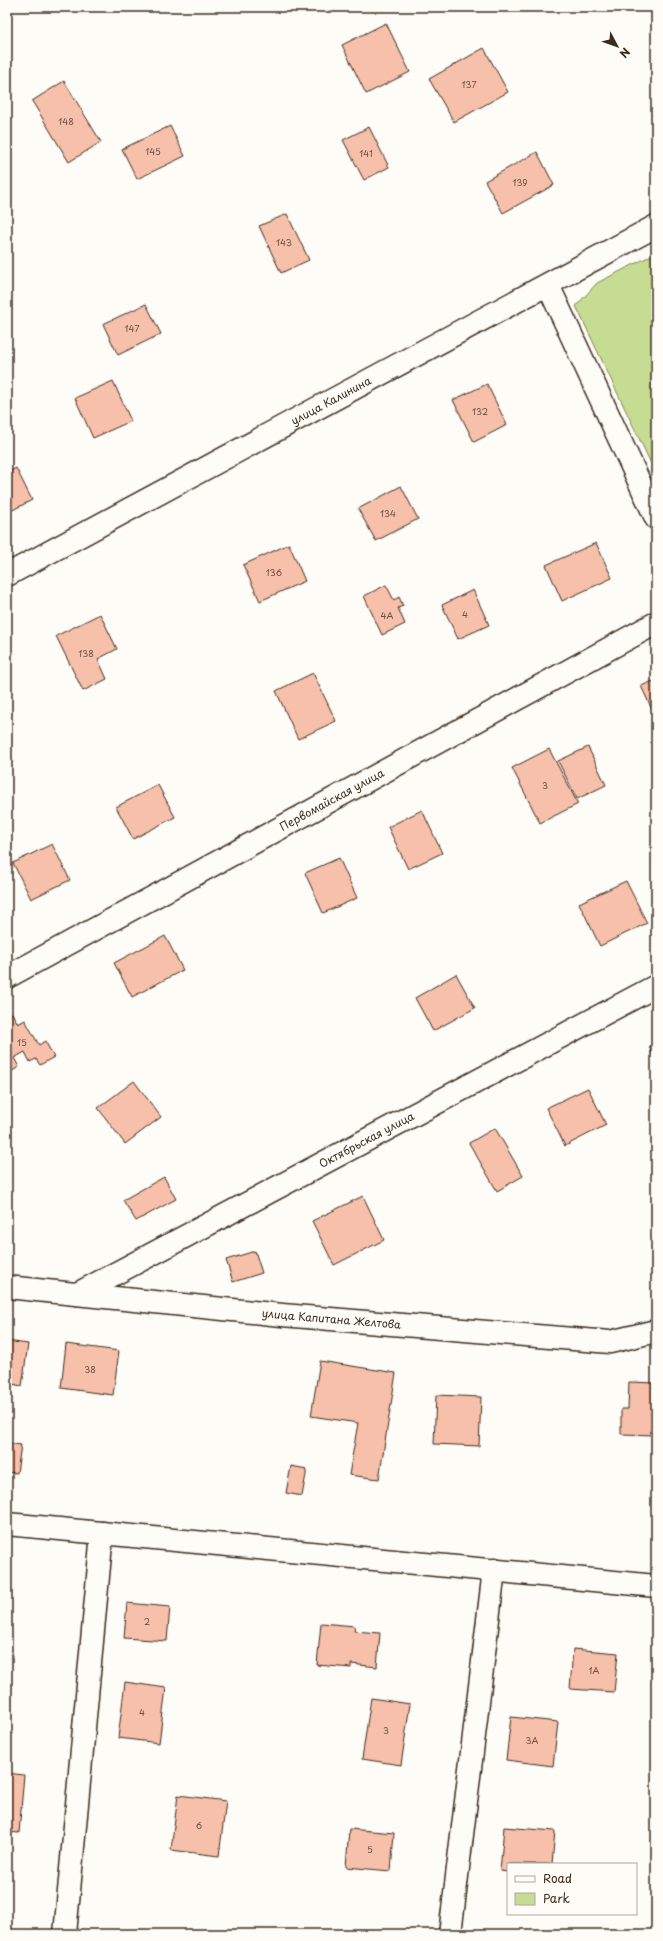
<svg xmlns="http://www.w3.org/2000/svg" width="663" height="1941" font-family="'Playpen Sans',sans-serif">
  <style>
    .green { fill: #c6dc92; stroke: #808358 }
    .building { fill: #f7c0aa; stroke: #3b2a1e }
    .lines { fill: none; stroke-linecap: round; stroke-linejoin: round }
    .street-casing { stroke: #3b2a1e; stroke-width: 25 }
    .street { stroke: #fdfcf7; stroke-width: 22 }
    .labels { text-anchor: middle; stroke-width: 3.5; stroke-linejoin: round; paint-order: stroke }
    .number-label { font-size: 9px; fill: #6a5041 }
    .street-label { font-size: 11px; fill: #3b2a1e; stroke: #fdfcf7 }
  </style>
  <rect width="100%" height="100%" fill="#fdfcf7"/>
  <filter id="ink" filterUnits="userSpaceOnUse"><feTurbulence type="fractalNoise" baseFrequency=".025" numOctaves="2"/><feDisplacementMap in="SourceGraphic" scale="8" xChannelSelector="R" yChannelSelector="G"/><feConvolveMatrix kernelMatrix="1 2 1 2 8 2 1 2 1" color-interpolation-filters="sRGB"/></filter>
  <g filter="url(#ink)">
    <path class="green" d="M656 253V474L576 306 597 283Z"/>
    <path class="building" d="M386 23 410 72 366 94 342 45Z
      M484 48 508 92 454 122 429 79Z
      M64 81 101 142 69 162 32 101Z
      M170 126 185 156 137 179 122 149Z
      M369 127 389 167 364 180 343 140Z
      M537 152 554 185 503 213 485 181Z
      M287 214 309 260 281 273 259 226Z
      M656 289V301L651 292Z
      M146 304 161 334 118 355 103 324Z
      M113 381 131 421 93 438 75 398Z
      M487 384 507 425 474 442 453 400Z
      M16 468 32 500 7 513V473Z
      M401 486 418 519 376 541 358 509Z
      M596 543 612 578 562 601 546 565Z
      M289 544 305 581 260 601 243 565Z
      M386 585 394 600 399 597 403 606 398 608 405 624 382 635 364 596Z
      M473 590 489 625 458 639 442 605Z
      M100 614 117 649 98 659 107 679 83 691 56 636Z
      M313 673 336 721 298 739 276 691Z
      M656 680V718L641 686Z
      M588 747 606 785 577 799 558 761Z
      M549 749 578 804 540 823 512 768Z
      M158 785 175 817 133 839 116 807Z
      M422 810 442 853 408 869 388 827Z
      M52 844 70 880 31 899 13 863Z
      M339 858 357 898 323 913 305 873Z
      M626 881 647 923 600 946 579 903Z
      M165 936 183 970 132 997 114 963Z
      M456 974 475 1008 433 1031 415 998Z
      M12 1013 18 1024 25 1020 39 1045 45 1041 54 1057 40 1065 36 1059 30 1062 25 1052 14 1058 19 1067 7 1074V1016Z
      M656 1044V1061L649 1047Z
      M134 1081 161 1117 125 1144 98 1108Z
      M588 1088 606 1125 565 1146 546 1108Z
      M495 1128 523 1176 497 1191 469 1143Z
      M164 1177 176 1199 136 1221 123 1200Z
      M363 1196 384 1240 334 1265 312 1221Z
      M255 1251 262 1273 233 1282 226 1260Z
      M7 1341 28 1344 22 1386 7 1383Z
      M66 1344 119 1351 113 1395 61 1388Z
      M320 1361 396 1373 379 1479 349 1475 358 1423 311 1416Z
      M629 1382 656 1383V1435L621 1434V1409H628Z
      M436 1395 481 1397 479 1446 434 1444Z
      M7 1443 21 1445 17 1473 7 1472Z
      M291 1466 307 1469 302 1496 286 1493Z
      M127 1603 170 1607 167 1641 124 1638Z
      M321 1623 355 1626 354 1631 380 1633 377 1667 351 1664V1668L317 1665Z
      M573 1649 618 1653 614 1692 570 1689Z
      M125 1682 166 1688 159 1743 118 1738Z
      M371 1698 410 1704 401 1765 362 1759Z
      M511 1717 558 1722 553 1766 506 1760Z
      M7 1773 24 1775 19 1833 7 1832Z
      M178 1795 226 1801 219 1856 171 1850Z
      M504 1827 555 1831 552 1864H508V1872L500 1871Z
      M349 1829 394 1833 391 1871 346 1867Z
      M613 1930 638 1933V1934H613Z"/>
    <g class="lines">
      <g class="street-casing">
        <g id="street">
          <path d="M548 285 656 518"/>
          <path id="s1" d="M7 575 656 226"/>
          <path id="s2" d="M7 977 656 623"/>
          <path id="s3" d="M7 1287 282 1315 610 1342 656 1331"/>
          <path id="s4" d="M77 1294 656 986"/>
          <path d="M7 1524 656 1586"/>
          <path d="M65 1934 102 1533"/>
          <path d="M450 1934 494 1570"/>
        </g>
      </g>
      <use href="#street" class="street"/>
    </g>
  </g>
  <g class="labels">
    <g class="number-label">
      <text x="469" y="88">137</text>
      <text x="66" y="125">148</text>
      <text x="153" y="155">145</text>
      <text x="366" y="157">141</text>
      <text x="520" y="186">139</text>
      <text x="284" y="246">143</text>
      <text x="132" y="332">147</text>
      <text x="480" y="415">132</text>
      <text x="388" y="517">134</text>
      <text x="274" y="576">136</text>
      <text x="465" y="618">4</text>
      <text x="387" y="619">4А</text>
      <text x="86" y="657">138</text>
      <text x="545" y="789">3</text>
      <text x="22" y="1046">15</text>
      <text x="90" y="1373">38</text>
      <text x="147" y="1625">2</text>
      <text x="594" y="1674">1А</text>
      <text x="142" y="1716">4</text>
      <text x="386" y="1734">3</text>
      <text x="532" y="1744">3А</text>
      <text x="199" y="1829">6</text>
      <text x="370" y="1853">5</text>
    </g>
    <g class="street-label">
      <text dy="4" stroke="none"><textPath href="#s1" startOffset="368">улица Калинина</textPath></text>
      <text dy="4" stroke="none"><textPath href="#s2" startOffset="370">Первомайская улица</textPath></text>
      <text dy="4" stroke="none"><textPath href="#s4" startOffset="328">Октябрьская улица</textPath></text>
      <text dy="4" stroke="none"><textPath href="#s3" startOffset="326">улица Капитана Желтова</textPath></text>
    </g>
  </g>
  <rect width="663" height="1941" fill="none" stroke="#fdfcf7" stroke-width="24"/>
  <rect x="12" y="12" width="639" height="1917" fill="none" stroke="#3b2a1e" stroke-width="1.5" filter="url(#ink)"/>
  <rect x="507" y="1863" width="130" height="52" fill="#fdfcf7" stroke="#afa8a0"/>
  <rect x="515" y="1876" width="20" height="6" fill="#fdfcf7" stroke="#afa8a0"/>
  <text x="543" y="1883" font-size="12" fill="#3b2a1e">Road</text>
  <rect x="515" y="1893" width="20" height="12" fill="#c6dc92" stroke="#afa8a0"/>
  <text x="543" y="1903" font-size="12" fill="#3b2a1e">Park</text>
  <g transform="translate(617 46) rotate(131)" stroke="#fdfcf7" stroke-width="3" paint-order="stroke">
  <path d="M0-3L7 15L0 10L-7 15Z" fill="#3b2a1e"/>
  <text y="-6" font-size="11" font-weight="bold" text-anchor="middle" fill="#3b2a1e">N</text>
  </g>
</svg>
